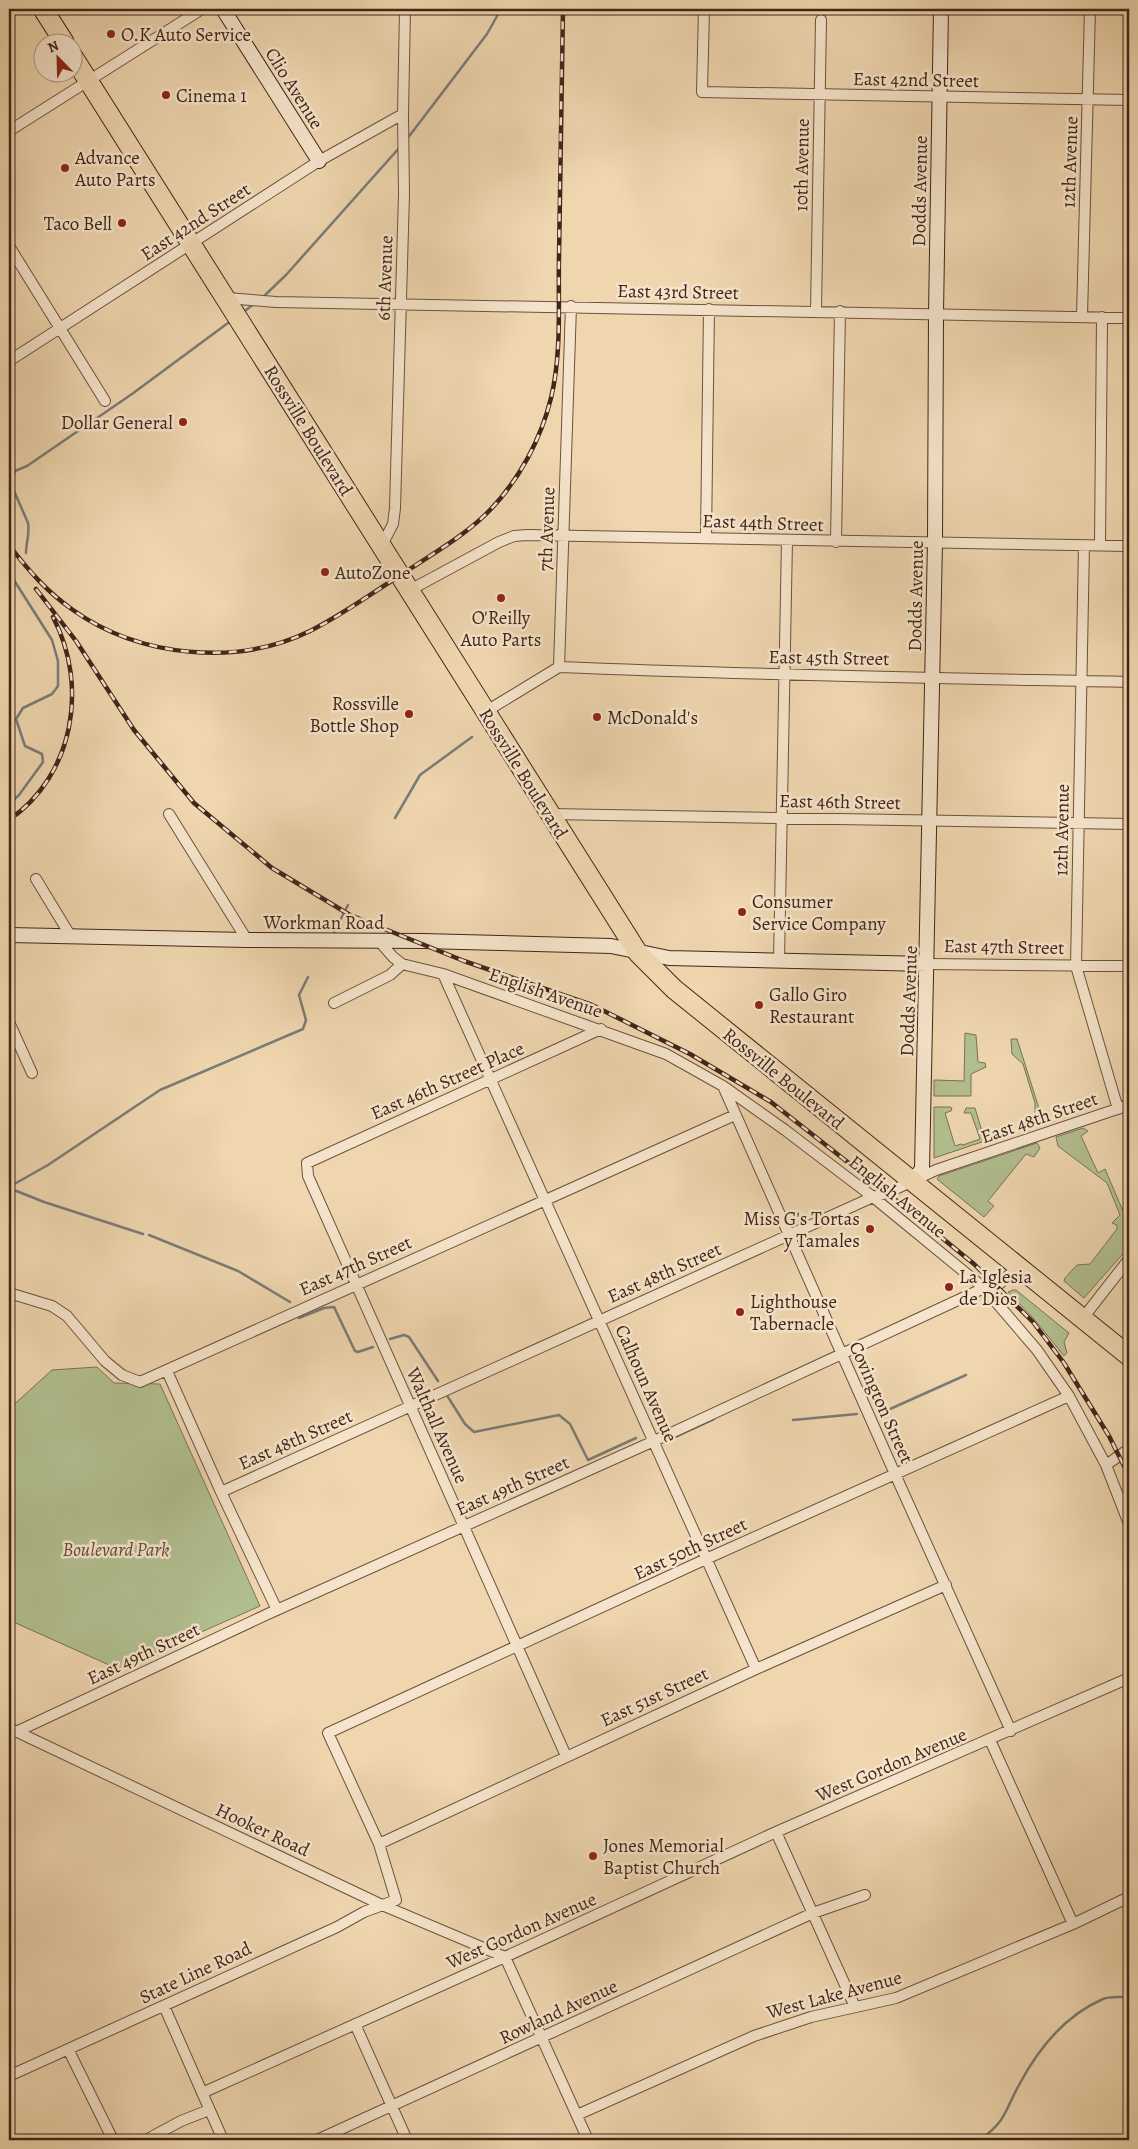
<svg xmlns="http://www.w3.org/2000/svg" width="1138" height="2149" font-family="Alegreya,serif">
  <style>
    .green { fill: #b2bf90; stroke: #7a7254 }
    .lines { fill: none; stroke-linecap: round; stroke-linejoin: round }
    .stream { stroke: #797c77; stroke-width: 2.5 }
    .street-casing { stroke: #6d513e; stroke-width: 12 }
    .secondary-casing { stroke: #422519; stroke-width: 16 }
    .highway-casing { stroke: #422519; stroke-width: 21 }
    .street { stroke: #f5e4cb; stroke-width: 10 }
    .secondary { stroke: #f5e4cb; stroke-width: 14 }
    .highway { stroke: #efd6af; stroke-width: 19 }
    .rail-casing { stroke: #422519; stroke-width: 4.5 }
    .rail { stroke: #f5e4cb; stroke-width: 2.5; stroke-dasharray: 8; stroke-linecap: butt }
    .poi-dot { fill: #8f2418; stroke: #f5e4cb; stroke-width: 2 }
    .labels { text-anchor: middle; stroke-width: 5; stroke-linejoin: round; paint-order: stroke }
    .poi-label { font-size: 19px; fill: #422519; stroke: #f5e4cb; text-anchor: start }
    .street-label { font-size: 19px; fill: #422519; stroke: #f5e4cb }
    .park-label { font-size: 19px; font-style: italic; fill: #5e4c37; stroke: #f5e4cb }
  </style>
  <rect width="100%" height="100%" fill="#efd6af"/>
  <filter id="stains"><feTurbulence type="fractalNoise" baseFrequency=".004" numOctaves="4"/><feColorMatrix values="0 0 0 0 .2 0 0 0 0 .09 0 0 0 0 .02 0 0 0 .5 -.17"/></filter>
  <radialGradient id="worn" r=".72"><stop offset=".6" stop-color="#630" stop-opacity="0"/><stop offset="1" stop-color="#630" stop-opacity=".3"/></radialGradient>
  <path class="green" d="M965 1033 976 1035 978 1062 985 1063 986 1067 971 1074V1096H934V1080L964 1081Z
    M1011 1039H1017L1043 1121 1038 1123 1035 1114V1103L1023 1064 1012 1054Z
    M934 1107H950L952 1108 951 1111 945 1113 955 1146 961 1144 963 1145 980 1139 971 1113H964L966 1108H975L985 1141 934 1158Z
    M1083 1128 1088 1131 1081 1136 1098 1173 1105 1169 1129 1225V1247L1084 1298 1064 1281 1065 1278 1077 1265 1090 1264 1117 1229V1225L1112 1223 1120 1215 1107 1183 1058 1146 1056 1137Z
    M1037 1143 1040 1148 1034 1157 1026 1154 988 1201 994 1206 984 1217 937 1179 939 1176Z
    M1013 1290H1016L1069 1333 1064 1342 1067 1353 1064 1356 1035 1320 1008 1292Z
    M97 1367 114 1383 160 1384 260 1606 118 1669 9 1620V1409L52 1370Z"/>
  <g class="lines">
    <path class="stream" d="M407 139 487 34 501 9
      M262 298 286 275 400 147
      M242 313 254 304
      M26 553C26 542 30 534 28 523L11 484 15 471 27 466 132 394 232 320
      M9 804 19 795 43 762 42 754 25 746 16 719 23 708 52 694 58 686V661L52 640 12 577V564
      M395 818 420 775 472 737
      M334 932 348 905
      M9 1187 48 1165 160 1090 303 1029 306 1020 299 995 308 977
      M9 1188 44 1202 143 1234
      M149 1235 238 1271 290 1302
      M299 1318 324 1308 334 1307 355 1351 358 1352 373 1347
      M390 1339 404 1335 409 1337 438 1381
      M448 1397 465 1424 474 1432 559 1415 570 1424 588 1460 636 1438
      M881 1413 966 1375
      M793 1420 857 1414
      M664 1442 714 1419
      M980 2140C1007 2120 1004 2112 1019 2085 1038 2049 1064 2016 1103 1999 1111 1996 1121 1998 1129 1996"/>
    <g class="street-casing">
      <path id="street" d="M704 9 702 92 1129 100
        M9 131 202 9
        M9 246 105 401
        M227 298 276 302 1129 318
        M816 311 821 20
        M1082 316 1090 9
        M9 361 319 161 403 114
        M706 538 709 309
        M836 542 840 311
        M382 545 393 524 395 508 404 194 403 114 405 9
        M1084 545 1076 966 1118 1109
        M1100 545 1102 317
        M410 590 499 542 514 536 528 535 1129 546
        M559 667C749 675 939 678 1129 682
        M485 712 559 667 571 306
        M169 814 247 940
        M550 814 1129 824
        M36 879 70 935
        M379 941 393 957 402 964 443 974 666 1054 723 1086 785 1130 873 1197 984 1288 1037 1350 1069 1396 1106 1465 1129 1524
        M779 961 787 540
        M928 964 1129 966
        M443 974 756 1669
        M334 1003 390 975 402 964
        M9 1022 32 1073
        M723 1086 895 1474 1011 1731
        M9 1293 52 1306 67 1316 105 1361 122 1375 140 1382 735 1115
        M1083 1318 1129 1259
        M167 1371 221 1492 277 1610
        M1106 1465 1129 1449
        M221 1492 873 1197 887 1193 936 1170 1129 1105
        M9 1728 382 1905 505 1957 588 2140
        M16 1732 270 1613 654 1441 984 1288 998 1285 1018 1267
        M990 1740 1073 1924
        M566 1756 308 1176 307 1163 601 1029
        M776 1832 855 2007
        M379 1844 756 1669 946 1585
        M164 2006 223 2140
        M355 2024 407 2140
        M68 2049 113 2140
        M9 2076 337 1927 364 1912 396 1900 379 1844 328 1733 706 1559 1069 1396
        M202 2093 505 1957 776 1832 1129 1678
        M577 2115 754 2036 811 2017 896 1998 1073 1924 1129 1897
        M146 2140 181 2121 209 2110
        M317 2140 813 1913 865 1895"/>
    </g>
    <g class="secondary-casing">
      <path id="secondary" d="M223 9 319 161
        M9 935 247 940 423 941 611 946 669 958 928 964
        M913 1181 922 1169 935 542 936 313 941 9"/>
    </g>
    <g class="highway-casing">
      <path id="highway" d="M43 9 64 42
        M72 55 638 953 674 989 1129 1356"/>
    </g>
    <use href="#street" class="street"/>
    <use href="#secondary" class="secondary"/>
    <use href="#highway" class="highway"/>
    <g class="rail-casing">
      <path id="rail" d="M9 545C28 570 47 592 73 610 139 657 237 667 310 631 344 614 375 591 407 571 435 552 466 535 490 510 519 480 541 439 551 398 562 353 558 303 559 257 560 175 561 92 563 9
        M36 589 76 641 134 730 194 803 272 868 350 915 464 961 592 1005 690 1054 771 1102 887 1193 974 1264 1033 1322 1064 1363 1109 1436 1129 1476
        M9 820C74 775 89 686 53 617"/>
    </g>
    <use href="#rail" class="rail"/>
  </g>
  <g class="poi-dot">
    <circle cx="111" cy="34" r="5"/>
    <circle cx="166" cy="95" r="5"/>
    <circle cx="65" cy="168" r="5"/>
    <circle cx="122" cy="223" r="5"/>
    <circle cx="183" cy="422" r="5"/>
    <circle cx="325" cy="572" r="5"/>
    <circle cx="501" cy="598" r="5"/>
    <circle cx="409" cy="714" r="5"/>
    <circle cx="597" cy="717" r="5"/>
    <circle cx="742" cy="912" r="5"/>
    <circle cx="759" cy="1005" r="5"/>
    <circle cx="870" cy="1229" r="5"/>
    <circle cx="949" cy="1287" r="5"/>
    <circle cx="740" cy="1312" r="5"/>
    <circle cx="593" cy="1856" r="5"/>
  </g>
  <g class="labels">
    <g class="poi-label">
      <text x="121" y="41">O.K Auto Service</text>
      <text x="176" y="102">Cinema 1</text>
      <text x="75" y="164">Advance<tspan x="75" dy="22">Auto Parts</tspan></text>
      <text x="112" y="230" text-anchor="end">Taco Bell</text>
      <text x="173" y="429" text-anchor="end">Dollar General</text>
      <text x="335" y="579">AutoZone</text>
      <text x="501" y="624" text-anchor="middle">O'Reilly<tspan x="501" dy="22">Auto Parts</tspan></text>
      <text x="399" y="710" text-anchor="end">Rossville<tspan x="399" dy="22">Bottle Shop</tspan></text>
      <text x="607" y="724">McDonald's</text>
      <text x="752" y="908">Consumer<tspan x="752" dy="22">Service Company</tspan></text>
      <text x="769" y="1001">Gallo Giro<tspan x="769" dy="22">Restaurant</tspan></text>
      <text x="860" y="1225" text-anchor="end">Miss G's Tortas<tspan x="860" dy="22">y Tamales</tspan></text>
      <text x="959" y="1283">La Iglesia<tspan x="959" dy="22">de Dios</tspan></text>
      <text x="750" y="1308">Lighthouse<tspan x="750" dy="22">Tabernacle</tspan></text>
      <text x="603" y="1852">Jones Memorial<tspan x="603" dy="22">Baptist Church</tspan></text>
    </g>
    <g class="street-label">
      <text transform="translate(916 79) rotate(1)" y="7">East 42nd Street</text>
      <text transform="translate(295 88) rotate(58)" y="7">Clio Avenue</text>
      <text transform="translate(1069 162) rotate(-88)" y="7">12th Avenue</text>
      <text transform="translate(801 165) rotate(-89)" y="7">10th Avenue</text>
      <text transform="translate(919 191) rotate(-89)" y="7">Dodds Avenue</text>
      <text transform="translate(195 221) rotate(-33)" y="7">East 42nd Street</text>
      <text transform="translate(384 278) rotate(-88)" y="7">6th Avenue</text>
      <text transform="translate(678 291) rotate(1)" y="7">East 43rd Street</text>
      <text transform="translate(309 430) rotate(58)" y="7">Rossville Boulevard</text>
      <text transform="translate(763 522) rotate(2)" y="7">East 44th Street</text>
      <text transform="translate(546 529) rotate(-88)" y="7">7th Avenue</text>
      <text transform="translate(915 596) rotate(-89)" y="7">Dodds Avenue</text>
      <text transform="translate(829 657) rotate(1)" y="7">East 45th Street</text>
      <text transform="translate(524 773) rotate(58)" y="7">Rossville Boulevard</text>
      <text transform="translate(840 801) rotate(1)" y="7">East 46th Street</text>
      <text transform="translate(1061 830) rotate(-89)" y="7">12th Avenue</text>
      <text x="324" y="929">Workman Road</text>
      <text transform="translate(1004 946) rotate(1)" y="7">East 47th Street</text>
      <text transform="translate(546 992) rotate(19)" y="7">English Avenue</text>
      <text transform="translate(908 1001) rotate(-88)" y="7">Dodds Avenue</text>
      <text transform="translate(784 1078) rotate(39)" y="7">Rossville Boulevard</text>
      <text transform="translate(447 1080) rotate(-24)" y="7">East 46th Street Place</text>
      <text transform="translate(1039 1117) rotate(-19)" y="7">East 48th Street</text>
      <text transform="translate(898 1196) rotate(39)" y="7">English Avenue</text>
      <text transform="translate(355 1265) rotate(-24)" y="7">East 47th Street</text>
      <text transform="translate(664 1272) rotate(-24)" y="7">East 48th Street</text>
      <text transform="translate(647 1383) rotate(66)" y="7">Calhoun Avenue</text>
      <text transform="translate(882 1402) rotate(66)" y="7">Covington Street</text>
      <text transform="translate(438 1425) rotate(66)" y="7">Walthall Avenue</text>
      <text transform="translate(295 1439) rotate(-24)" y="7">East 48th Street</text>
      <text transform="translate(512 1485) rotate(-24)" y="7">East 49th Street</text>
      <text transform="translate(690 1548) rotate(-25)" y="7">East 50th Street</text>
      <text transform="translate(143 1653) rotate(-25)" y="7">East 49th Street</text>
      <text transform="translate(654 1696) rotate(-25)" y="7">East 51st Street</text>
      <text transform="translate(891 1764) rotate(-23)" y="7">West Gordon Avenue</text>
      <text transform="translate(263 1829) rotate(25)" y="7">Hooker Road</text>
      <text transform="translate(521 1930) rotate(-24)" y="7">West Gordon Avenue</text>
      <text transform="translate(195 1972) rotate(-25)" y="7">State Line Road</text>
      <text transform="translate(834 1994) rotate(-15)" y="7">West Lake Avenue</text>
      <text transform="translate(558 2011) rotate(-25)" y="7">Rowland Avenue</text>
    </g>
    <g class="park-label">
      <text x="116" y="1556">Boulevard Park</text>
    </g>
  </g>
  <rect width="1138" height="2149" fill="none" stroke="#efd6af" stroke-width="30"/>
  <rect x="10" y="10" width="1118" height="2129" fill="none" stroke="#422519" stroke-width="2.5"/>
  <rect x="15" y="15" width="1108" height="2119" fill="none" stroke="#422519"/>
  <g transform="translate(58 58) rotate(337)"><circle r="24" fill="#f5e4cb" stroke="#ad9884"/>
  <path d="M0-4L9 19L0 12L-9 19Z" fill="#8f2418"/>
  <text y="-8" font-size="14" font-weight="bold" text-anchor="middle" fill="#422519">N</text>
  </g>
  <rect width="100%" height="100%" filter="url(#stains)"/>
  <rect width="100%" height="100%" fill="url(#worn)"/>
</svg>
